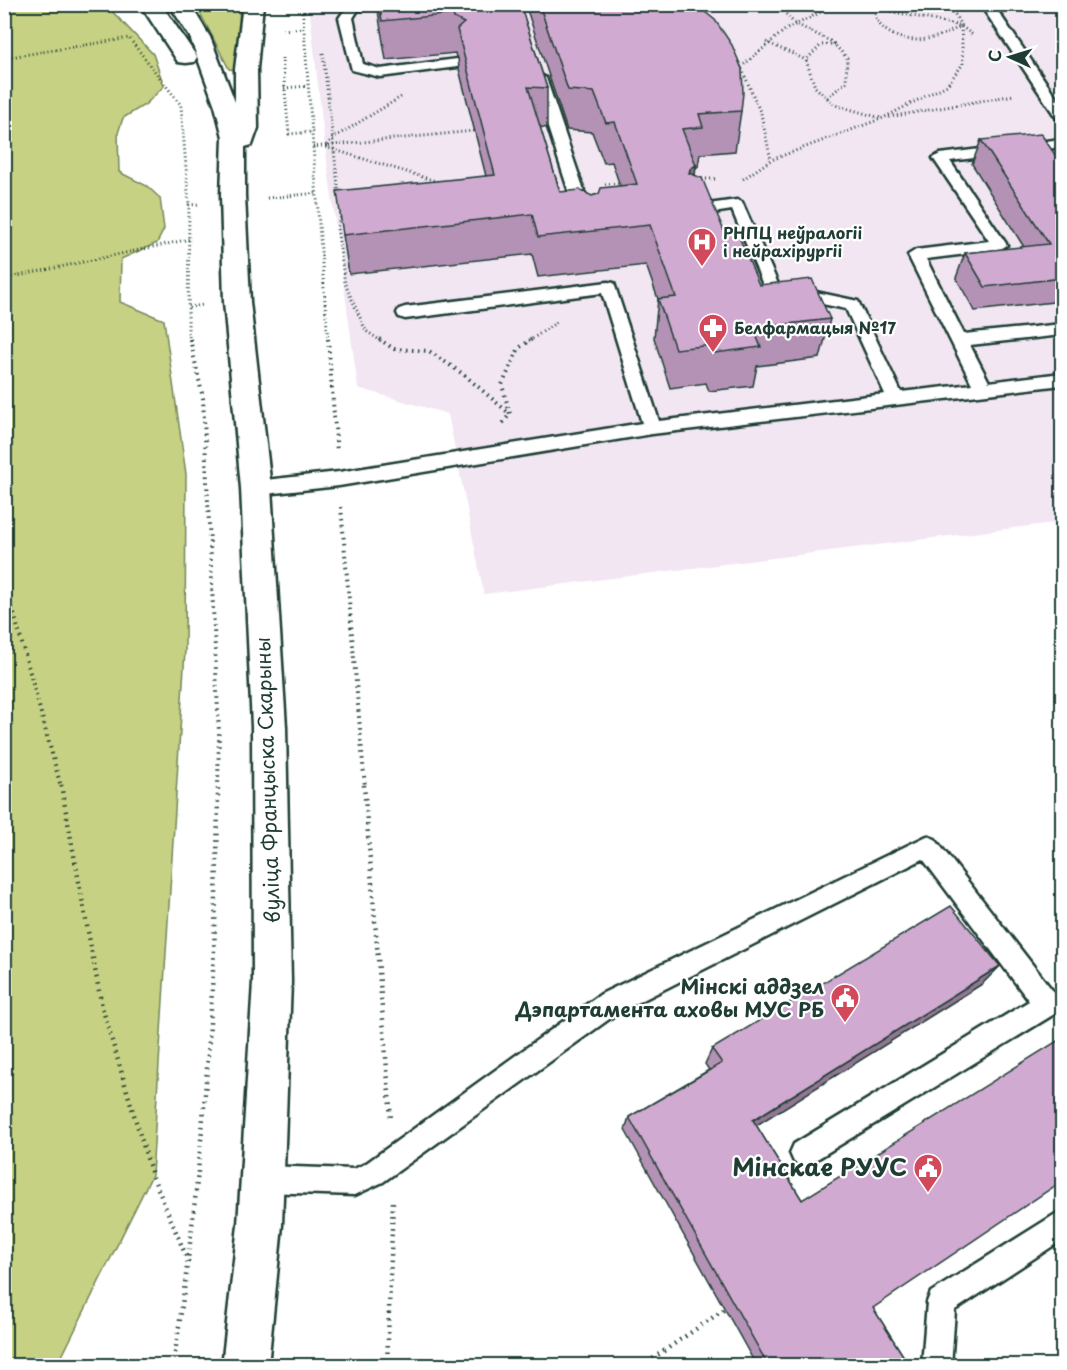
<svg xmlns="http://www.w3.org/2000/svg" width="1067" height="1370" font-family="'Playpen Sans',sans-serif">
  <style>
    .built { fill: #f1e6f2 }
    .green { fill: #c6d184; stroke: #72875c; stroke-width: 1.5 }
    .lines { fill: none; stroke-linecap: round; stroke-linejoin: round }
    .service-casing { stroke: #1f3d34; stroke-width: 5 }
    .secondary-casing { stroke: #1f3d34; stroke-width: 5 }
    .path-far2 { stroke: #1f3d34; stroke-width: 3; stroke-dasharray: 1 3; stroke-linecap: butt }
    .path-far1 { stroke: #1f3d34; stroke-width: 4; stroke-dasharray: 1.5 4.5; stroke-linecap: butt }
    .path { stroke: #1f3d34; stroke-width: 4.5; stroke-dasharray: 1.5 5; stroke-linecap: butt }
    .service { fill: #fff; fill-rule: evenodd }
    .secondary { fill: #fff; fill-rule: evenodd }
    .wall { fill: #b492b5; stroke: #1f3d34; stroke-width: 1.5 }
    .shaded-wall { fill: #927793; stroke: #1f3d34; stroke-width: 1.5 }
    .building { fill: #d1aad2; stroke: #1f3d34; stroke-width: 1.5 }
    .labels { text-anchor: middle; stroke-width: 4.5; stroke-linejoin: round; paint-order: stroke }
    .far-poi-label { font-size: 16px; font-weight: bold; fill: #1f3d34; stroke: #fff; text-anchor: start }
    .street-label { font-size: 20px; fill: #1f3d34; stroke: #fff }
    .poi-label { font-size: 20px; font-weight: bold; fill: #1f3d34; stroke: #fff; text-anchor: end }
    .near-poi-label { font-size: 24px; font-weight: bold; fill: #1f3d34; stroke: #fff; text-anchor: end }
  </style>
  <rect width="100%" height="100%" fill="#fff"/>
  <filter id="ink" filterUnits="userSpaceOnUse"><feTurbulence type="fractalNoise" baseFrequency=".0167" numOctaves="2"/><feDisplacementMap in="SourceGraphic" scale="12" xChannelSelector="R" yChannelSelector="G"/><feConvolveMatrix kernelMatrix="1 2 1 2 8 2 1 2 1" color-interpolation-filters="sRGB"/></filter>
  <g filter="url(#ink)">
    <path class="built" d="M309 5H1057L1062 13V522L484 594 448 414 358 388 325 147Z"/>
    <path class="green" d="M5 4 106 5 153 54 164 86 146 104 123 118 118 133 119 172 147 186 160 198 164 229 157 243 121 259 120 302 164 320 186 474 185 651 152 1175 57 1366 4 1365Z
      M196 5H239L241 66 236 70 229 69Z"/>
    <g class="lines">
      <g class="service-casing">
        <path id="service" d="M349 4H384L378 8 358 10 353 18 363 64 380 69 457 59 464 63 457 67 380 77 352 70 339 18Z
          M980 4H993L1062 106V120L1057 119Z
          M539 74 546 78 593 217 590 220 585 222 577 217 532 78Z
          M1062 139V147L950 161 1007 245 999 250 926 259 964 334 1062 324V335L970 345 989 382 1062 373V385L652 434 339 486 256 495 249 493 247 488 249 483 256 481 339 472 642 423 602 293 405 319 399 317 397 313 399 309 405 307 608 282 614 283 659 421 885 394 846 309 766 292 732 210 694 216 689 214 686 211 694 206 737 200 742 202 778 284 858 301 901 392 972 384 908 255 916 250 989 241 933 158 940 154Z
          M927 836 935 839 1056 995 1059 1004 1056 1013 812 1162 803 1166 794 1162 790 1153 794 1144 1029 1001 923 859 619 1012 383 1182 355 1195 263 1192 254 1188 250 1179 254 1170 263 1166 354 1169 365 1164 601 994Z
          M1062 1210V1240L955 1310 951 1366H922L927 1302 931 1292Z"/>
      </g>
      <g class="secondary-casing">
        <path id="secondary" d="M140 4H161L197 57 194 62 186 63 178 62Z
          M169 4H190L210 37 235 102V69L243 4H263L257 69 258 128 252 145 245 147V195L250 302 271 488 286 727 291 982 282 1225 268 1366H222L238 1225 253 982 252 727 241 488 224 302 221 195 223 137 215 106 190 37Z"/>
      </g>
      <path class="path-far2" d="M302 4 328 341
        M754 4H793
        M856 4 961 26 974 36
        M881 4 875 11C875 20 880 26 887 31 910 47 939 39 961 26L955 15 941 4
        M778 5 794 23 832 42 847 58 846 82 827 98
        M283 30 303 28
        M766 42 806 60
        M835 44 821 45 806 60 815 87 835 105 881 118
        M323 53 339 195
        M4 58 129 38 181 105 189 205
        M282 58 289 134 313 132
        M737 63 741 67 761 114 771 160
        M741 67 785 30 837 4
        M284 88 308 86
        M401 97 333 138 325 147 439 182
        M889 117 1014 95
        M313 147 474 131
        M698 179H717
        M743 179 771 160 883 118 947 85 963 64 961 26
        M605 184 624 183
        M267 198 317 193
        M342 214 337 228 345 284 366 331 381 341
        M4 279 190 239
        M189 307 203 305
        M190 341 188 331 189 205 200 204
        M529 341 557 322"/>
      <path class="path-far1" d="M190 339 203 398 219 733 218 787
        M328 339 337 452
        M379 339 394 349 429 351 463 374 510 414
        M503 423 510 414 502 385 519 348 532 339
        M341 507 365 787
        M4 592 14 614 61 787"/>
      <path class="path" d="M61 785 102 1007 152 1175 189 1263
        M364 785 391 1119
        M173 1366C203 1174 217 980 218 785
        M387 1366 393 1201
        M642 1366 725 1309"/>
      <use href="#service" class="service"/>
      <use href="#secondary" class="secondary"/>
    </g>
    <path class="wall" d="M377 4H520L547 88V128L540 127 560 192 592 196 620 186 612 162 604 163 592 132 567 130 527 10V4H695L741 111 735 151 700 154 698 167H696L695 175 724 231 759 285 830 319 820 358 757 366 753 386 709 391 706 383 670 388 654 338 658 299 646 265 538 277 532 254 349 274 343 235 486 176 459 69 458 58 456 57 455 53 386 60 380 24Z
      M981 140 1062 165V301L975 311 956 278 965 253 1024 247 972 164Z
      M1000 966 982 984 756 1125 802 1200 873 1308 909 1365H756L625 1130 629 1117 709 1070 705 1064 712 1049Z"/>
    <path class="shaded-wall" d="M696 165 691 205 685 209 690 169Z
      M1000 966 982 984 744 1133 753 1120Z"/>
    <path class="building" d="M379 4H520L547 88 528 87 560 192 580 190 592 196 599 194 601 188 637 184 615 122 606 123 594 92 568 90 539 4H695L715 20 732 45 742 69 743 93 741 111 699 114 703 127 682 129 696 165 690 169 689 173 702 178 724 231 736 229 759 285 812 279 830 319 753 328 761 347 715 353 712 345 675 349 658 299 676 297 650 225 538 237 532 214 343 235 337 191 495 175 457 29 464 23 454 18 453 14 382 21Z
      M1041 134 1062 165V278L985 287 965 253 1049 244 981 140Z
      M951 906 1000 966 753 1120 802 1200 1062 1038V1181L873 1308 909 1365H768L629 1117 722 1063 712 1049Z"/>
  </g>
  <defs>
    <g id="hospital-pin" transform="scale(1.5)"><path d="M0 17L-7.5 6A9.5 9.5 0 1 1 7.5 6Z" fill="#d1495b" stroke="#fff"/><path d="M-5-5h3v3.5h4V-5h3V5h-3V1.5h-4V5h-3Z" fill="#fff"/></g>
    <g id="pharmacy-pin" transform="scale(1.5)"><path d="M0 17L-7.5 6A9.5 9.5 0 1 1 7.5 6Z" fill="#d1495b" stroke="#fff"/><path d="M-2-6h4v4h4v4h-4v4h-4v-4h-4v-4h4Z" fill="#fff"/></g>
    <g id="civic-pin" transform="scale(1.5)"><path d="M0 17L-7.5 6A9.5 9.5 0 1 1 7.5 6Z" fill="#d1495b" stroke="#fff"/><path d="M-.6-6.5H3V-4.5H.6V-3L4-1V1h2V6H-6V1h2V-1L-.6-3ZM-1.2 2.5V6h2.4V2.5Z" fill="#fff"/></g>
  </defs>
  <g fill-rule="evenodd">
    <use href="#hospital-pin" x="702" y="242"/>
    <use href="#pharmacy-pin" x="713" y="328"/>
    <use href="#civic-pin" x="845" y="998"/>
    <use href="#civic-pin" x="928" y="1168"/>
  </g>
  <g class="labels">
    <g class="far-poi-label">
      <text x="723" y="239">РНПЦ неўралогіі<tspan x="723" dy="18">і нейрахірургіі</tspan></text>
      <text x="734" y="334">Белфармацыя №17</text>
    </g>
    <g class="street-label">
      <text transform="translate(268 780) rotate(-92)" y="7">вуліца Францыска Скарыны</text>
    </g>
    <g class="poi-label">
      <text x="824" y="994">Мінскі аддзел<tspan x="824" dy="23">Дэпартамента аховы МУС РБ</tspan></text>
    </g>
    <g class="near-poi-label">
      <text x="907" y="1176">Мінскае РУУС</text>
    </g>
  </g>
  <rect width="1067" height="1370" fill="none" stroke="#fff" stroke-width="24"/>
  <rect x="12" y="12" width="1043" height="1346" fill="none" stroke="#1f3d34" stroke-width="2" filter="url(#ink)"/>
  <g transform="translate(1010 57) rotate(274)" stroke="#ffffff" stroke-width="4.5" paint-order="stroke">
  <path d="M0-4.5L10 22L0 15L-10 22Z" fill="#1f3d34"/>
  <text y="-9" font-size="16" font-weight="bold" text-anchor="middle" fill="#1f3d34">С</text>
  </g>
</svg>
